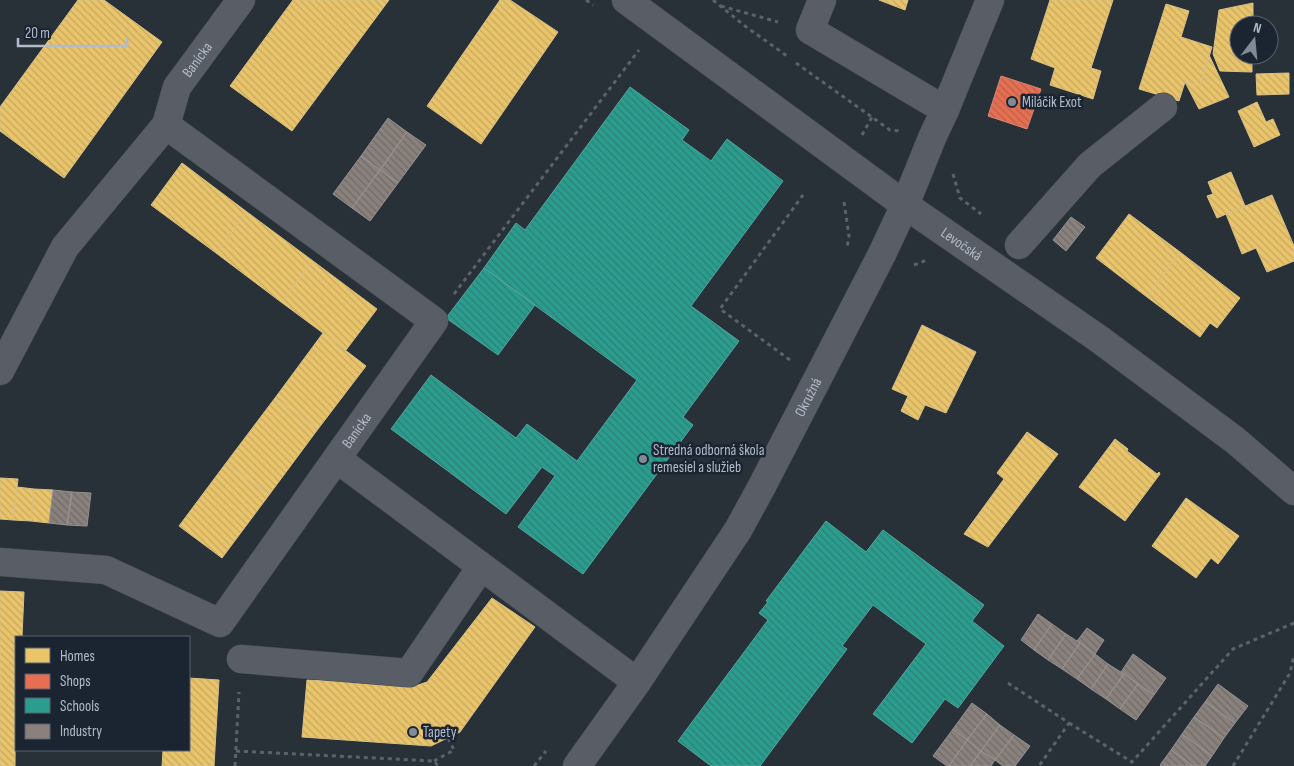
<svg xmlns="http://www.w3.org/2000/svg" width="1294" height="766" font-family="'Sofia Sans Condensed',sans-serif">
  <style>
    .homes { fill: url(#homes-back-hatch); stroke: #d8c186 }
    .shops { fill: url(#shops-back-hatch); stroke: #d78675 }
    .schools { fill: url(#schools-back-hatch); stroke: #53a6a0 }
    .industry { fill: url(#industry-back-hatch); stroke: #969293 }
    .lines { fill: none; stroke-linecap: round; stroke-linejoin: round }
    .minor-casing { stroke: #464c52; stroke-width: 29 }
    .path { stroke: #5c6269; stroke-width: 3; stroke-dasharray: 4 4; stroke-linecap: butt }
    .minor { stroke: #595d65; stroke-width: 28 }
    .poi-dot { fill: #828a96; stroke: #1b2532; stroke-width: 2 }
    .labels { text-anchor: middle; stroke-width: 5; stroke-linejoin: round; paint-order: stroke }
    .street-label { font-size: 15px; fill: #b2bbc9; stroke: #1b2532 }
    .poi-label { font-size: 15px; fill: #b2bbc9; stroke: #1b2532; text-anchor: start }
  </style>
  <defs>
    <pattern id="homes-back-hatch" width="6" height="6" patternUnits="userSpaceOnUse" patternTransform="scale(1.25)"><rect width="6" height="6" fill="#e9c46a"/><path d="M-1 5l2 2M0 0l6 6M5-1l2 2" fill="none" stroke="#c5a861"/></pattern>
    <pattern id="shops-back-hatch" width="6" height="6" patternUnits="userSpaceOnUse" patternTransform="scale(1.25)"><rect width="6" height="6" fill="#e76f51"/><path d="M-1 5l2 2M0 0l6 6M5-1l2 2" fill="none" stroke="#ba614c"/></pattern>
    <pattern id="schools-back-hatch" width="6" height="6" patternUnits="userSpaceOnUse" patternTransform="scale(1.25)"><rect width="6" height="6" fill="#2a9d8f"/><path d="M-1 5l2 2M0 0l6 6M5-1l2 2" fill="none" stroke="#2d7f76"/></pattern>
    <pattern id="industry-back-hatch" width="6" height="6" patternUnits="userSpaceOnUse" patternTransform="scale(1.25)"><rect width="6" height="6" fill="#8a817c"/><path d="M-1 5l2 2M0 0l6 6M5-1l2 2" fill="none" stroke="#706b69"/></pattern>
  </defs>
  <rect width="100%" height="100%" fill="#283038"/>
  <path class="homes" d="M78 0H104L162 42 64 178 0 131V107Z
    M293 0H389L292 131 230 86Z
    M500 0H510L558 32 481 144 427 106Z
    M879 0H908L905 10Z
    M1050 0H1113L1091 68 1101 71 1093 99 1050 85 1055 68 1031 59Z
    M1253 3V25H1239V55H1252V72L1220 71 1213 54 1219 10Z
    M1166 4 1189 11 1181 37 1212 47 1200 86 1185 82 1179 101 1139 89Z
    M1209 55 1229 97 1199 109 1185 82 1200 86Z
    M1289 73V94L1257 95 1256 74Z
    M1257 102 1266 122 1273 119 1280 135 1254 147 1238 111Z
    M182 163 247 212 216 253 151 205Z
    M1231 172 1245 206 1217 218 1207 196 1213 194 1208 182Z
    M1272 195 1294 246V261L1267 272 1256 248 1242 254 1226 214Z
    M247 212 313 261 281 302 216 253Z
    M1129 214 1180 252 1147 297 1096 258Z
    M1180 252 1240 298 1217 328 1210 323 1200 337 1147 297Z
    M313 261 377 309 346 350 281 302Z
    M922 325 976 352 946 413 925 405 918 420 901 411 908 396 892 389Z
    M323 333 366 366 318 429 275 398Z
    M275 398 318 429 269 495 226 463Z
    M1027 432 1058 454 988 547 964 534 1004 479 997 473Z
    M1115 439 1128 449 1127 451 1157 474 1159 472 1160 474 1125 521 1079 487Z
    M226 463 269 495 222 558 179 526Z
    M0 478 18 479 13 520 0 519Z
    M17 487 34 489 31 521 13 520Z
    M34 489 53 490 49 523 31 521Z
    M1186 498 1239 536 1218 564 1211 558 1196 578 1152 546Z
    M0 591 24 592 22 637H16L15 766H0Z
    M492 598 535 627 460 732 431 746 302 737 307 680 418 685 427 682Z
    M189 678 219 680 214 766H162L163 750H189Z"/>
  <path class="shops" d="M1001 76 1041 89 1027 129 988 116Z"/>
  <path class="schools" d="M630 87 689 130 682 140 711 161 727 139 783 181 691 306 739 341 683 417 693 425 583 574 518 527 555 476 542 467 506 514 391 429 431 375 516 438 527 424 577 461 637 380 484 268 516 223 525 230Z
    M484 268 535 305 498 355 446 318Z
    M826 521 866 552 883 530 984 605 972 621 1004 646 958 708 945 699 912 743 873 714 926 644 873 605 842 646 847 649 760 766H711L678 741 768 620 759 613 768 602 766 601Z"/>
  <path class="industry" d="M388 118 407 132 380 170 361 156Z
    M407 132 426 145 398 183 380 170Z
    M361 156 380 170 352 208 333 194Z
    M380 170 398 183 370 221 352 208Z
    M1071 217 1085 227 1066 251 1053 240Z
    M53 490 72 492 67 525 49 523Z
    M72 492 91 493 87 526 67 525Z
    M1038 614 1052 624 1034 650 1021 640Z
    M1052 624 1066 634 1048 660 1034 650Z
    M1087 628 1104 640 1095 654 1077 641Z
    M1066 634 1080 643 1062 669 1048 660Z
    M1080 643 1095 654 1077 679 1062 669Z
    M1095 654 1108 664 1091 689 1077 679Z
    M1133 654 1166 678 1154 695 1121 672Z
    M1108 664 1124 674 1106 699 1091 689Z
    M1124 674 1138 684 1120 709 1106 699Z
    M1138 684 1154 695 1136 720 1120 709Z
    M1218 684 1248 706 1235 723 1205 702Z
    M1205 702 1235 723 1224 738 1194 717Z
    M972 703 987 714 967 740 953 729Z
    M987 714 1000 725 981 751 967 740Z
    M1194 717 1224 738 1212 756 1182 734Z
    M1000 725 1014 735 995 760 981 751Z
    M953 729 967 740 949 766H947L933 756Z
    M1182 734 1212 756 1205 766H1193L1171 750Z
    M1014 735 1030 746 1015 766H1003L995 760Z
    M967 740 981 751 970 766H949Z
    M1171 750 1193 766H1161L1160 765Z
    M981 751 995 760 991 766H970Z"/>
  <g class="lines">
    <g class="minor-casing">
      <g id="minor">
        <path id="s1" d="M626 0 905 205 1099 339 1236 441 1294 491"/>
        <path d="M822 0 810 30 945 110"/>
        <path d="M1019 245 1090 165 1163 107"/>
        <path id="s2" d="M0 371 65 247 166 125 177 87 241 0"/>
        <path d="M337 459 637 682"/>
        <path id="s3" d="M0 562 106 570 220 623 434 321 166 125"/>
        <path d="M241 659 409 673 481 567"/>
        <path id="s4" d="M577 766 637 682 738 530 761 488 882 254 905 205 932 138 945 110 990 0"/>
      </g>
    </g>
    <path class="path" d="M586 0 593 5
      M713 0 745 26 787 56
      M721 6 778 22
      M796 63 890 130 900 131
      M862 135 872 117
      M953 174 960 198 981 214
      M844 202 849 236 847 248
      M914 265 927 260
      M454 294 639 50
      M790 360 720 309 803 195
      M1008 683 1069 723 1039 766
      M1069 723 1132 762 1233 649 1294 623
      M236 751 434 761 438 766
      M434 761 454 750 448 738
      M235 766 239 692
      M534 766 546 751
      M1233 766 1290 673 1294 655"/>
    <use href="#minor" class="minor"/>
  </g>
  <g class="poi-dot">
    <circle cx="1012" cy="102" r="5"/>
    <circle cx="643" cy="459" r="5"/>
    <circle cx="413" cy="732" r="5"/>
  </g>
  <g class="labels">
    <g class="street-label">
      <text dy="5" stroke="none"><textPath href="#s2" startOffset="372">Banícka</textPath></text>
      <text dy="5" stroke="none"><textPath href="#s1" startOffset="415">Levočská</textPath></text>
      <text dy="5" stroke="none"><textPath href="#s4" startOffset="436">Okružná</textPath></text>
      <text dy="5" stroke="none"><textPath href="#s3" startOffset="468">Banícka</textPath></text>
    </g>
    <g class="poi-label">
      <text x="1022" y="107">Miláčik Exot</text>
      <text x="653" y="455">Stredná odborná škola<tspan x="653" dy="17">remesiel a služieb</tspan></text>
      <text x="423" y="737">Tapety</text>
    </g>
  </g>
  <rect x="15" y="636" width="175" height="115" fill="#1b2532" stroke="#57616e"/>
  <rect x="25" y="648" width="25" height="15" fill="#e9c46a" stroke="#57616e"/>
  <text x="60" y="661" font-size="15" fill="#b2bbc9">Homes</text>
  <rect x="25" y="674" width="25" height="15" fill="#e76f51" stroke="#57616e"/>
  <text x="60" y="686" font-size="15" fill="#b2bbc9">Shops</text>
  <rect x="25" y="698" width="25" height="15" fill="#2a9d8f" stroke="#57616e"/>
  <text x="60" y="711" font-size="15" fill="#b2bbc9">Schools</text>
  <rect x="25" y="724" width="25" height="15" fill="#8a817c" stroke="#57616e"/>
  <text x="60" y="736" font-size="15" fill="#b2bbc9">Industry</text>
  <g transform="translate(1254 40) rotate(16)"><circle r="24" fill="#1b2532" stroke="#57616e"/>
  <path d="M0-4L9 19L0 12L-9 19Z" fill="#828a96"/>
  <text y="-8" font-size="14" font-weight="bold" text-anchor="middle" fill="#b2bbc9">N</text>
  </g>
  <path d="M18 38v8h109v-8" fill="none" stroke="#b2bbc9" stroke-width="2.5"/>
  <text x="25" y="38" font-size="15" fill="#b2bbc9" stroke="#1b2532" stroke-width="4" paint-order="stroke">20 m</text>
</svg>
